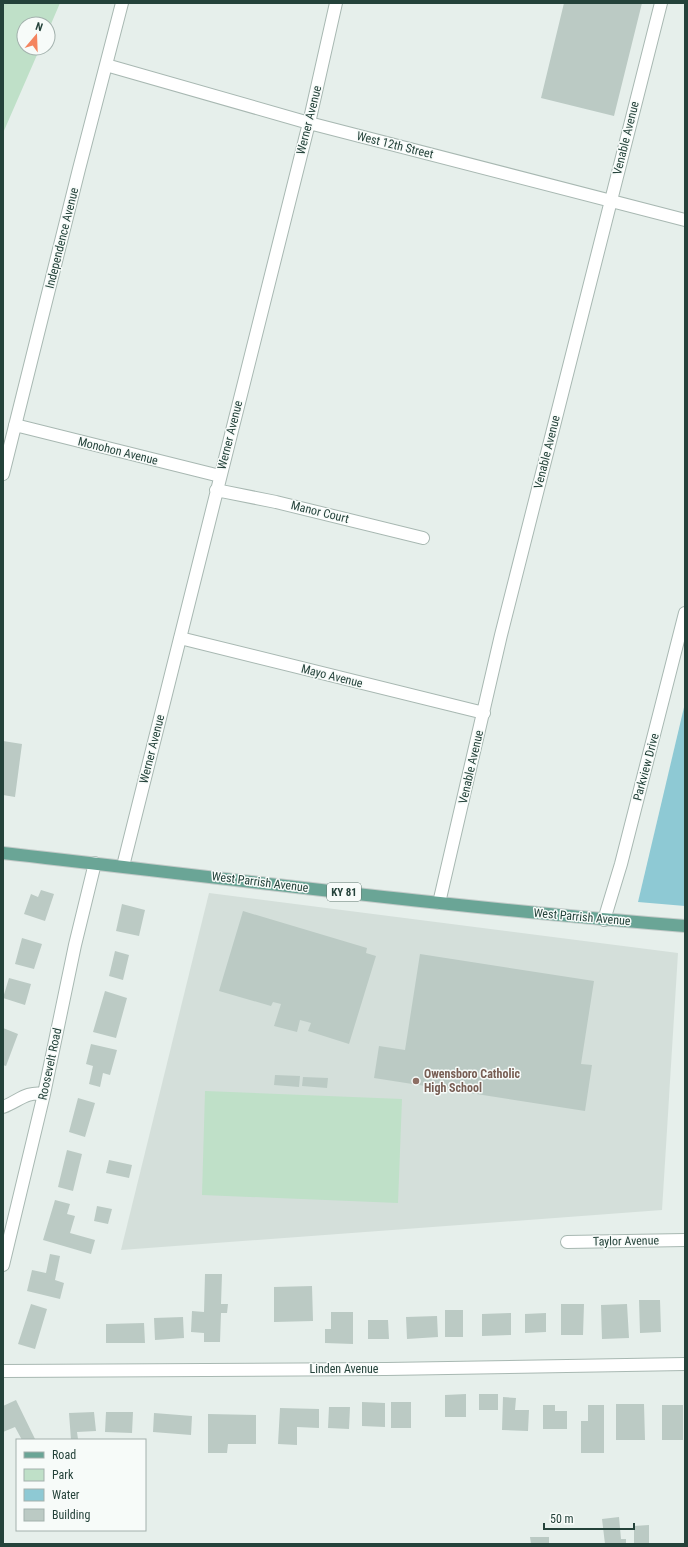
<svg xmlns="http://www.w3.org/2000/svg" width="688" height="1547" font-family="'Roboto Condensed',sans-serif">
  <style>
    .built { fill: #d4dfda }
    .green { fill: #bfe0c8 }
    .water { fill: #8ec9d4 }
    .building { fill: #bbcac4 }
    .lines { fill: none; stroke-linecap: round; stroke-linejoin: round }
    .street-casing { stroke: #a8b8b2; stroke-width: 14 }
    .primary-casing { stroke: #c2cac8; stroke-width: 14 }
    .street { stroke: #fff; stroke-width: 12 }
    .primary { stroke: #6aa596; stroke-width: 12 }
    .education-dot { fill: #8d6e63; stroke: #f7fbf9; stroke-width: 1.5 }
    .labels { text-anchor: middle; stroke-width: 3; stroke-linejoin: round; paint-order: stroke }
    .shield { fill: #f7fbf9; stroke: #637a73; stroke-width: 1 }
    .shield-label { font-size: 11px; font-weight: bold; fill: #24423a }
    .street-label { font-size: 12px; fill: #24423a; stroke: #f7fbf9 }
    .education-label { font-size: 12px; font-weight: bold; fill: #785e54; stroke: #f7fbf9; text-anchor: start }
  </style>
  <rect width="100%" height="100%" fill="#e6efeb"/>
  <path class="built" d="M209 893 678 953 662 1210 121 1250Z"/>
  <path class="green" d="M3 3H60L48 31V24H24V48H40L3 133Z
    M205 1091 402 1099 398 1203 202 1195Z"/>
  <path class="water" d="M685 703V906L638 902Z"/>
  <path class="building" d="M564 3H642L614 116 541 98Z
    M3 741 22 744 15 797 3 795Z
    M41 890 54 894 45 921 24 914 31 894 38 897Z
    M122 904 145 910 139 936 116 931Z
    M243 911 367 948 366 953 376 956 349 1044 308 1031 311 1023 300 1020 297 1032 274 1026 281 1004 273 1002 271 1006 219 991Z
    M22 938 42 944 34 969 15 964Z
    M115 951 129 955 123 980 109 976Z
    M420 954 594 981 581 1064 592 1065 585 1111 374 1078 379 1046 405 1050Z
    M9 978 31 984 25 1005 3 998Z
    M105 991 127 998 116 1038 93 1032Z
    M3 1028 18 1034 6 1066 3 1065Z
    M91 1044 117 1050 110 1075 103 1073 100 1087 89 1084 93 1066 86 1064Z
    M275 1075 300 1076 299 1087 274 1085Z
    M303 1077 328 1078 327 1088 302 1086Z
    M78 1098 95 1103 85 1137 69 1132Z
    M67 1150 82 1154 73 1191 58 1187Z
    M109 1160 132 1165 129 1178 106 1173Z
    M55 1200 70 1204 67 1214 75 1216 70 1233 95 1240 91 1254 43 1240Z
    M97 1206 112 1209 108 1224 94 1221Z
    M50 1254 60 1256 55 1280 64 1283 60 1299 27 1291 32 1270 46 1273Z
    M205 1274H222L221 1304H228L227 1313H221L220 1342H204V1333L191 1332 192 1311 204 1312Z
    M312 1286 313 1321 274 1322V1287Z
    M639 1300H660L661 1332 640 1333Z
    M31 1304 47 1309 35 1349 18 1344Z
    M561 1304H584L583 1335H561Z
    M627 1304 629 1338 602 1339 601 1305Z
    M445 1310H463V1337H445Z
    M331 1312H353V1344L325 1343V1329H331Z
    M511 1313V1335L482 1336V1314Z
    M546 1313V1332L525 1333V1314Z
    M437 1316 438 1337 407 1339 406 1317Z
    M183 1317 184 1338 155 1340 154 1318Z
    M368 1320H388L389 1339H368Z
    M144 1323 145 1343H106V1324Z
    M466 1394V1417H445V1395Z
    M479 1394H498V1410H479Z
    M503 1397 516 1398 515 1410H529L528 1431 502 1430Z
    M16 1400 35 1439 33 1440H22L15 1427 3 1432V1406Z
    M362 1402 385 1403V1427L362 1426Z
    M391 1402H411V1428H391Z
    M616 1404H644L645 1440H616Z
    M543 1405H555V1411H567V1429H543Z
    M588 1405H604V1453H581V1421H588Z
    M662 1405H683V1440H662Z
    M329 1407H350L349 1429 328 1428Z
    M280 1408 319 1409V1428L297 1427V1445L278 1444Z
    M94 1412 96 1431 77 1432 78 1439 71 1440 69 1413Z
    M106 1412H133L132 1433 105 1432Z
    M154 1413 192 1416 191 1435 153 1432Z
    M208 1414 256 1415V1444H228L227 1453H208Z
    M619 1517 621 1539H626V1544H605L602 1519Z
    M649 1525V1544H634V1526Z
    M530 1537H549V1544H531Z"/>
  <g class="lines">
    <g class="street-casing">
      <path id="street" d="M106 65 309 123 685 220
        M15 425 220 476
        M3 474 79 169 122 3
        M216 490 276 502 423 538
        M180 638 484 713
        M123 866 309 123 336 3
        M439 903 501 635 661 3
        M604 920 621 864 685 613
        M3 1107C19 1101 26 1091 44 1094
        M567 1242 685 1240
        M3 1265 44 1094 75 945 95 863
        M3 1371 386 1369 685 1364"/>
    </g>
    <g class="primary-casing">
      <path id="primary" d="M3 853C230 879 457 908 685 926"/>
    </g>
    <use href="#street" class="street"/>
    <use href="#primary" class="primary"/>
  </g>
  <circle class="education-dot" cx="416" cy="1081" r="4"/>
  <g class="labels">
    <rect class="shield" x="327" y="883" width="34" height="18" rx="3"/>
    <g class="shield-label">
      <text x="344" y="896">KY 81</text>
    </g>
    <g class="street-label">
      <text transform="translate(309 120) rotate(-76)" y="4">Werner Avenue</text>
      <text transform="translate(626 138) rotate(-76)" y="4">Venable Avenue</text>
      <text transform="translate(395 145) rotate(14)" y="4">West 12th Street</text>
      <text transform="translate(62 238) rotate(-76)" y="4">Independence Avenue</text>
      <text transform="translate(230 435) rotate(-76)" y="4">Werner Avenue</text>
      <text transform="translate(118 451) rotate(14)" y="4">Monohon Avenue</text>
      <text transform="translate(547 452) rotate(-76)" y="4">Venable Avenue</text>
      <text transform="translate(320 512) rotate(14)" y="4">Manor Court</text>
      <text transform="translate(332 676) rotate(14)" y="4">Mayo Avenue</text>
      <text transform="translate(152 749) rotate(-76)" y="4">Werner Avenue</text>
      <text transform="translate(471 767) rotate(-77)" y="4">Venable Avenue</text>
      <text transform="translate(646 767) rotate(-75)" y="4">Parkview Drive</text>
      <text transform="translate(260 882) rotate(7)" y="4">West Parrish Avenue</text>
      <text transform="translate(582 917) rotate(5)" y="4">West Parrish Avenue</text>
      <text transform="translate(50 1064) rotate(-78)" y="4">Roosevelt Road</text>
      <text transform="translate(626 1241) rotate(-1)" y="4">Taylor Avenue</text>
      <text x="344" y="1373">Linden Avenue</text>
    </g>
    <g class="education-label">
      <text x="424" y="1078">Owensboro Catholic<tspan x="424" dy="14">High School</tspan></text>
    </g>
  </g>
  <rect width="688" height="1547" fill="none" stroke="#24423a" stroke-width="8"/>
  <rect x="16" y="1439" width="130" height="92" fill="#f7fbf9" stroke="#a3b1ad"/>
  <rect x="24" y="1452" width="20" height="6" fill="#6aa596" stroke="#a3b1ad"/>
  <text x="52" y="1459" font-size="12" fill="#24423a">Road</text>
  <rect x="24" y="1469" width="20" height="12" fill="#bfe0c8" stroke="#a3b1ad"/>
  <text x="52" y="1479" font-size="12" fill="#24423a">Park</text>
  <rect x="24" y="1489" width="20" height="12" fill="#8ec9d4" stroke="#a3b1ad"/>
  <text x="52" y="1499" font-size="12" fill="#24423a">Water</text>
  <rect x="24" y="1509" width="20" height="12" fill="#bbcac4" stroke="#a3b1ad"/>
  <text x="52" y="1519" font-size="12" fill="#24423a">Building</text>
  <g transform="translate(36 36) rotate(19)"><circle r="19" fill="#f7fbf9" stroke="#a3b1ad"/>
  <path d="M0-3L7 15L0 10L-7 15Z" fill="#f4845f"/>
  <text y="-6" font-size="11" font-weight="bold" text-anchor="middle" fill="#24423a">N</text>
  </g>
  <path d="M544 1523v6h90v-6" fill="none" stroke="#24423a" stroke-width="2"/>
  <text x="550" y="1523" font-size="12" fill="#24423a" stroke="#f7fbf9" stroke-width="3" paint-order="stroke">50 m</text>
</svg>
